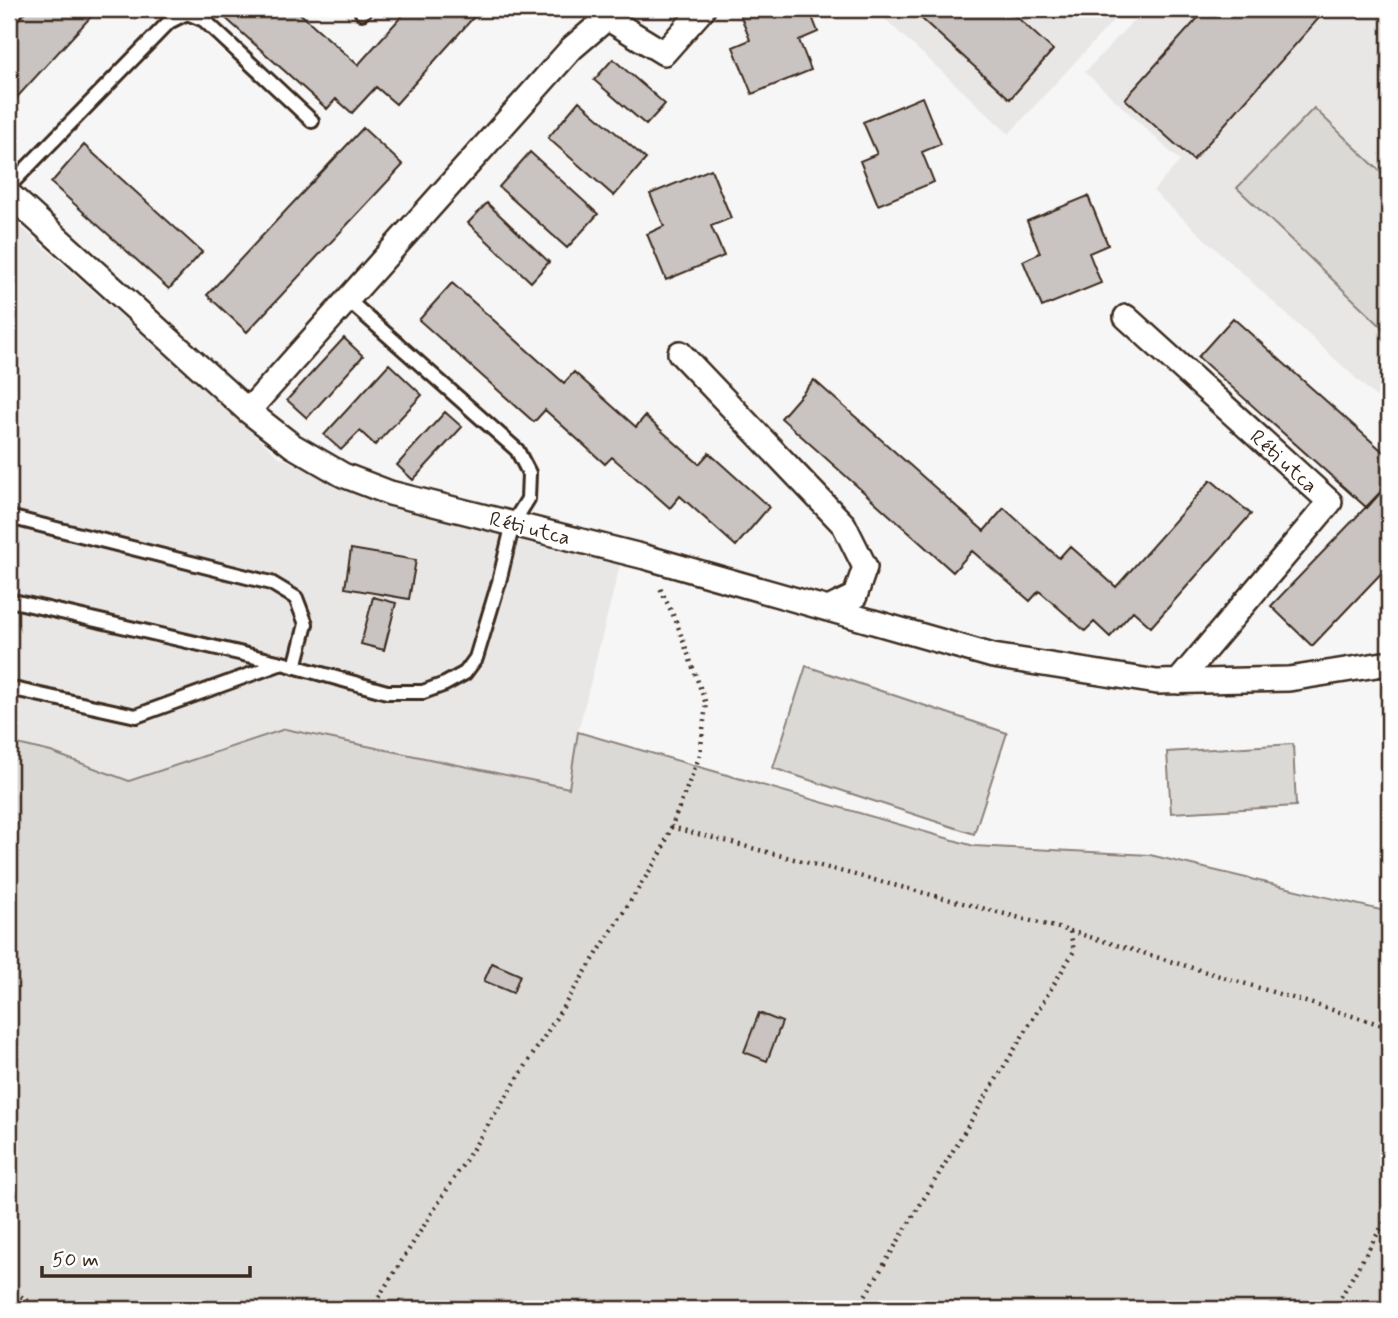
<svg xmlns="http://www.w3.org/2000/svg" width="1398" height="1318" font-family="Mynerve,sans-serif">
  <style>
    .built { fill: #e9e7e6 }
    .green { fill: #dbd9d6; stroke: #8b827a; stroke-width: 2 }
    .building { fill: #c9c3c1; stroke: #3b2a1e; stroke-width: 2 }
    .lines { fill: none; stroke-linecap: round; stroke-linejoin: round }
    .lane-casing { stroke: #3b2a1e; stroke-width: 18 }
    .street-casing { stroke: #3b2a1e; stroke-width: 28 }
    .path { stroke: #3b2a1e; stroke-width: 4.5; stroke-dasharray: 2 5; stroke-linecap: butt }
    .lane { stroke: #fff; stroke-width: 12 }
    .street { stroke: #fff; stroke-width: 23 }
    .labels { text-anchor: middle; stroke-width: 5; stroke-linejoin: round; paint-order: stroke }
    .street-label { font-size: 21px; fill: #3b2a1e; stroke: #fff }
  </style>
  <rect width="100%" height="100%" fill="#f7f6f6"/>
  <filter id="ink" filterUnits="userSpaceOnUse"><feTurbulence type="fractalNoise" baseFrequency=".0143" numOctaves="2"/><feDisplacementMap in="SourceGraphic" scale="14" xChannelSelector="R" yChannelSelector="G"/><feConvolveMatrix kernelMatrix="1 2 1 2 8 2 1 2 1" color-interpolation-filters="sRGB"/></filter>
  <g filter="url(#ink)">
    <path class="built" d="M874 9H1124L1009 134Z
      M1144 9H1389V382L1376 397 1153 191 1180 161 1085 72Z
      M9 216 278 456 351 491 491 527 620 565 578 732 569 789 285 729 129 781 51 752 9 742Z"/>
    <path class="green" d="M1314 108 1389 180V325L1385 330 1237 188Z
      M806 666 1007 733 974 834 773 768Z
      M285 729 569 788 578 732 974 846 1150 855 1389 912V1309H9V742L51 752 129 781Z
      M1293 744 1296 806 1171 813 1167 752Z"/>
    <path class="building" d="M28 9H98L9 106V29Z
      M226 9H295L358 65 408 9H481L396 104 376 87 352 113 336 99 327 109 221 14Z
      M738 9H809L818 32 799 40 811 70 752 94 733 47 750 40Z
      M911 9H1008L1053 50 1010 99Z
      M1206 9H1327L1193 160 1125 99Z
      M613 59 665 104 646 125 594 80Z
      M922 97 941 144 922 152 934 182 878 205 860 161 877 154 863 122Z
      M579 101 646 159 614 196 548 138Z
      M363 128 403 165 247 332 207 295Z
      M84 145 202 252 169 289 51 183Z
      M530 152 598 214 567 248 499 187Z
      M711 169 731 218 711 226 724 256 666 280 647 234 664 226 650 194Z
      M1088 196 1108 245 1089 253 1101 283 1042 307 1023 261 1040 253 1027 221Z
      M487 203 549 262 531 282 468 223Z
      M452 283 564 383 574 372 636 427 645 416 699 464 709 453 769 507 736 546 680 496 670 508 612 457 605 464 545 410 534 422 419 320Z
      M1233 318 1389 457V483L1367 508 1198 357Z
      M344 338 363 356 307 418 287 400Z
      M389 364 422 395 375 445 360 431 341 450 324 435Z
      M814 380 984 531 1004 508 1059 558 1070 546 1116 587 1211 480 1251 514 1151 627 1133 611 1110 637 1094 622 1085 631 1039 591 1030 601 972 551 953 572 781 418Z
      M445 412 462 427 413 480 397 465Z
      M1389 483V565L1312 646 1271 606Z
      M351 549 416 560 409 599 345 588Z
      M373 597 396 603 384 650 361 644Z
      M492 963 520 975 513 993 484 981Z
      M759 1013 782 1022 767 1061 744 1052Z"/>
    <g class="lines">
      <g class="lane-casing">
        <path id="lane" d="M362 13 366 9
          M9 186 169 22 187 13 204 20 312 121
          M9 517 271 583 296 598 306 624 295 667
          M9 600 282 663 387 692H423L445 684 465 673 476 658 499 582 513 523 528 499 529 473 517 450 348 300
          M9 688 136 716 282 663"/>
      </g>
      <g class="street-casing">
        <path id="street" d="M596 9 607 18 664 53 703 9
          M9 194 248 411 293 446 343 475 390 493 645 557 993 656 1157 682 1289 679 1389 663
          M1126 317 1330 502 1178 682
          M680 353 844 525 865 567 855 596 828 609
          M248 411 572 48 607 18"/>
      </g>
      <path class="path" d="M671 827 1070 931 1074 951 857 1309
        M1070 931 1389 1027
        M9 1289 41 1309
        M371 1309 661 853 700 755 706 704 676 621 659 586
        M1334 1309 1389 1214"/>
      <use href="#lane" class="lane"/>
      <use href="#street" class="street"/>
    </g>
  </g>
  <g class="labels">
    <g class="street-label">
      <text transform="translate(1284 461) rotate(42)" y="7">Réti utca</text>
      <text transform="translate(530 528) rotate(14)" y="7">Réti utca</text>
    </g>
  </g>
  <rect width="1398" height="1318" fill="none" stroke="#fff" stroke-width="35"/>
  <rect x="18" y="18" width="1363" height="1283" fill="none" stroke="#3b2a1e" stroke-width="2.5" filter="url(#ink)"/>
  <path d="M42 1266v10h208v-10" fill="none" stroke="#3b2a1e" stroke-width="3.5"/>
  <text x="52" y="1266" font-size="21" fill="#3b2a1e" stroke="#ffffff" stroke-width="5" paint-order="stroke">50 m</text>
</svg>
